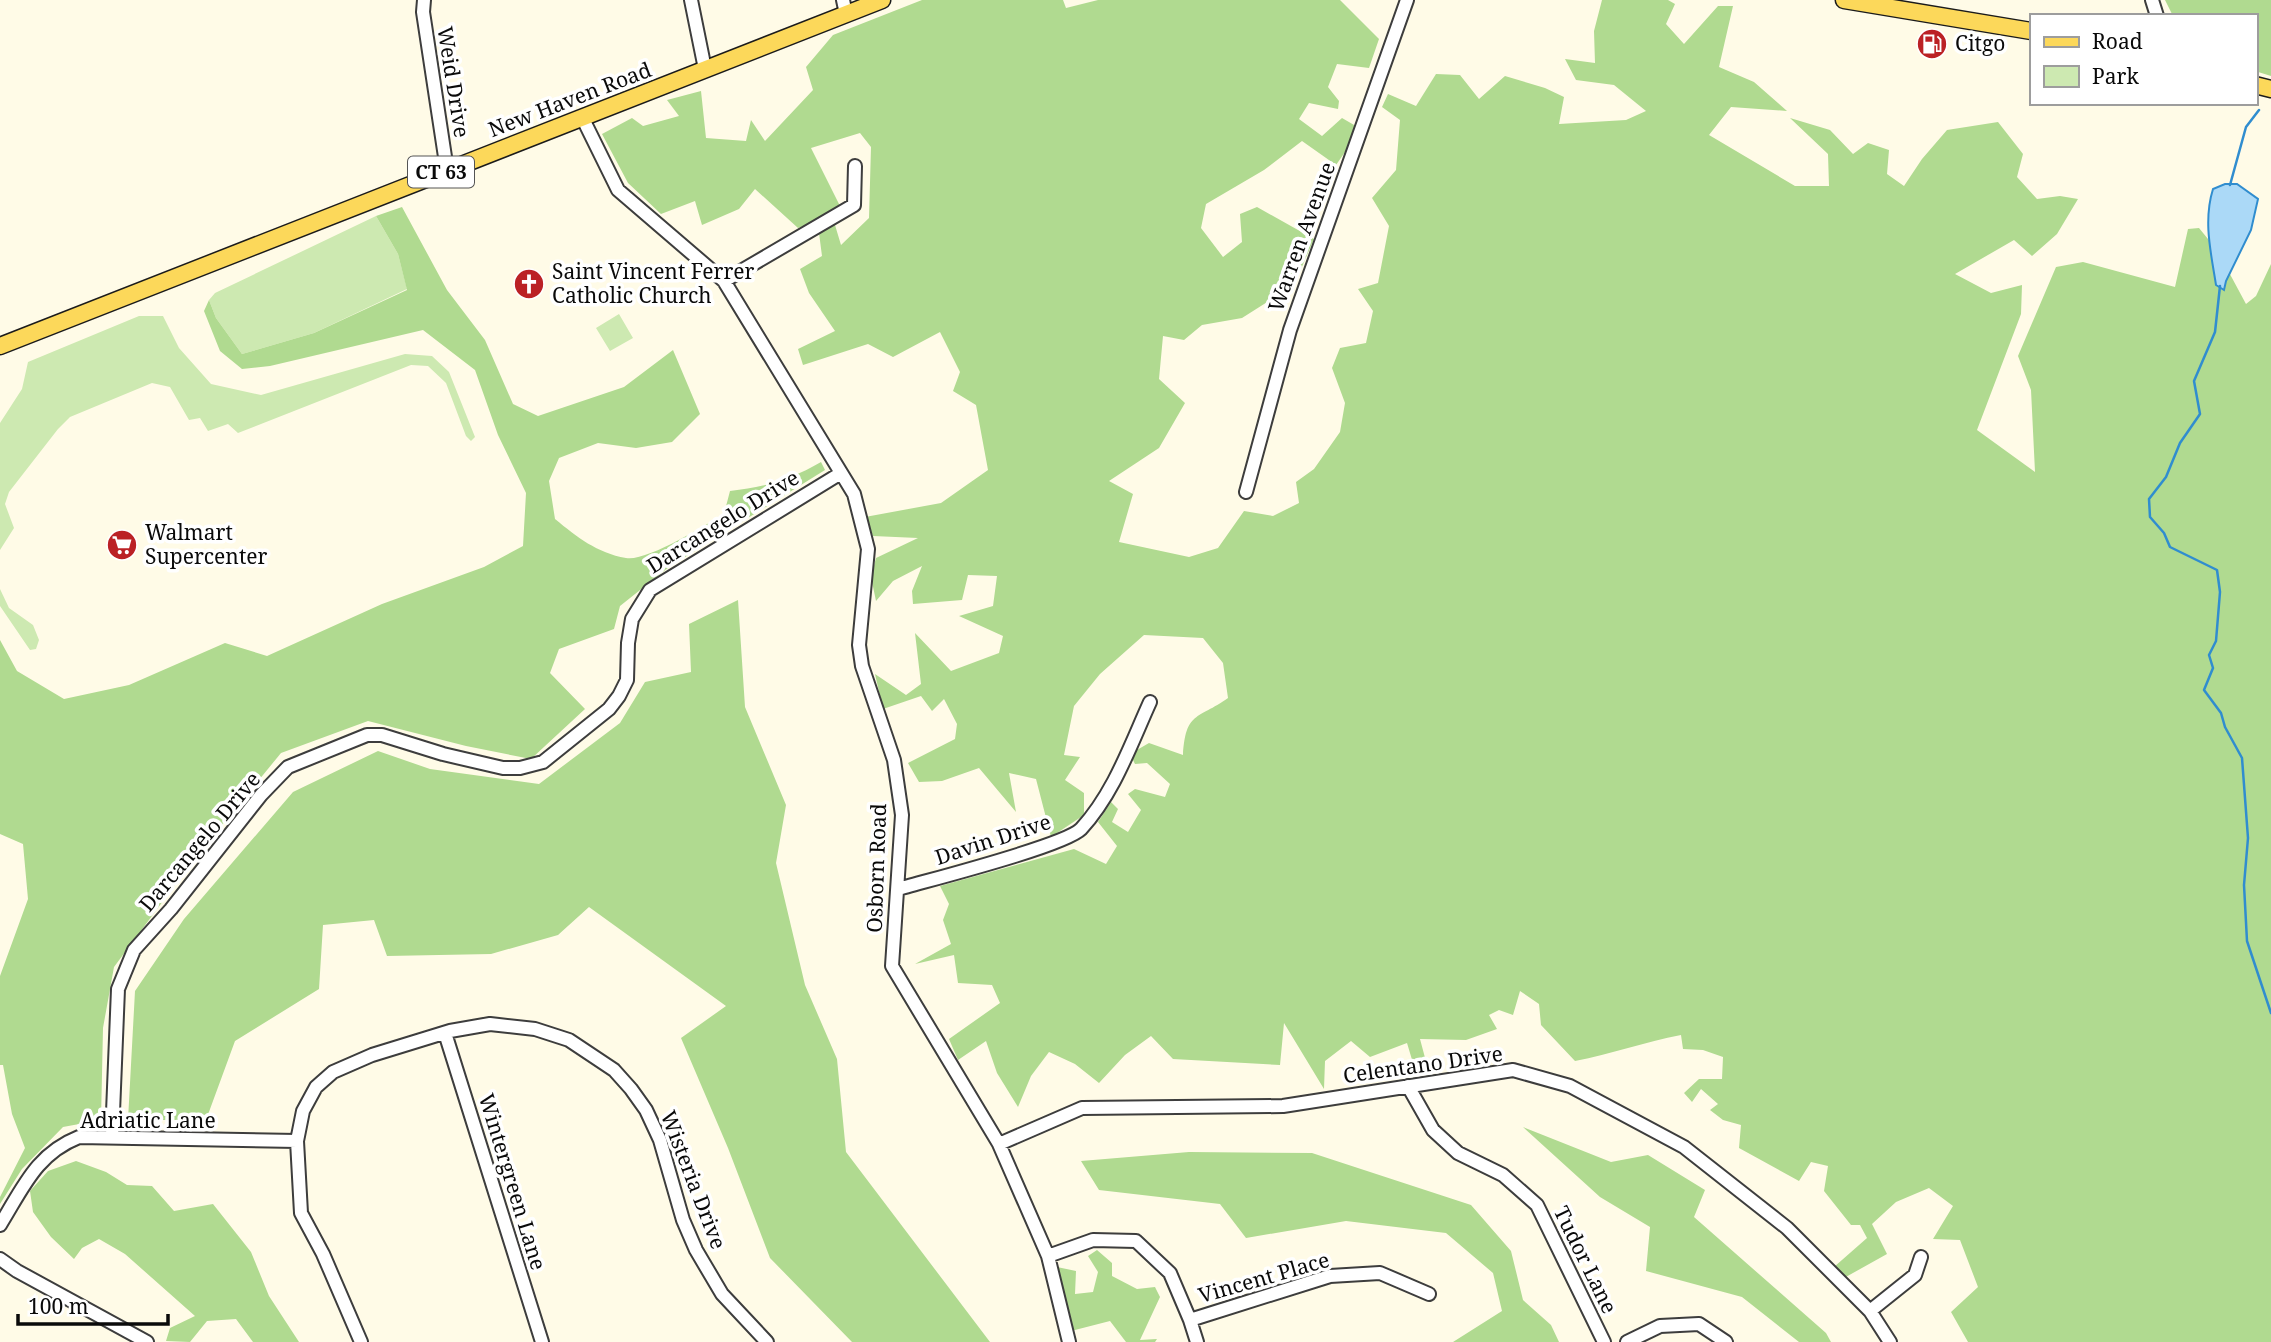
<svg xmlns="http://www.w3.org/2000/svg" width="2271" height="1342" font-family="'Noto Serif',serif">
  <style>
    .green { fill: #cde9b1 }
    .forest { fill: #b0da90 }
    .water { fill: #abd9f7; stroke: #308dcf; stroke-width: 2 }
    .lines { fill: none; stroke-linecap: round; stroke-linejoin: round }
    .stream { stroke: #308dcf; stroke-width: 2.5 }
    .minor-casing { stroke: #3d3d3d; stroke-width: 16 }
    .major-casing { stroke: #1b1b1b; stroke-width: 19 }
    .minor { stroke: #fff; stroke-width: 12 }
    .major { stroke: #fcd85a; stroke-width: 16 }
    .labels { text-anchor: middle; stroke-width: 7; stroke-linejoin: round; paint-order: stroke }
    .shield { fill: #fff; stroke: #545454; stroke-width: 2 }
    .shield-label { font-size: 19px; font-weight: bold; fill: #0a0a0a }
    .poi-label { font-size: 21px; fill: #0a0a0a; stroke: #fff; text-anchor: start }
    .street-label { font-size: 21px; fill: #0a0a0a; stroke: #fff }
  </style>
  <rect width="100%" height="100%" fill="#fffbe7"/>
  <path class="green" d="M376 216 398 254 407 289 314 333 242 354 216 318 209 300 215 293Z
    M619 314 633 338 610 351 596 328Z
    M139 316H163L179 348 211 384 261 395 405 354 432 356 449 372 475 437 471 441 466 436 446 383 428 366 411 365 238 433 228 424 208 431 200 418 189 420 170 387 152 383 70 417 58 429 9 492 5 504 14 528 0 550V423L22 389 28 362Z
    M0 589 9 608 33 625 39 640 36 649 30 650 0 606Z"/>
  <path class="forest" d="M922 0H1063L1066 8 1098 0H1340L1379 39 1369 68 1337 64 1328 87 1339 101 1338 109 1309 103 1299 119 1322 136 1342 118 1361 129 1336 165 1302 141 1264 170 1206 204 1201 228 1223 257 1242 242 1240 214 1257 207 1314 239 1294 285 1242 318 1202 325 1184 340 1163 336 1159 379 1185 403 1159 448 1109 481 1133 494 1119 542 1189 557 1218 548 1244 511 1273 516 1299 503 1296 482 1314 469 1340 432 1345 403 1332 368 1340 348 1366 343 1373 311 1358 289 1378 283 1389 226 1372 198 1396 170 1400 120 1382 107 1388 94 1416 106 1436 74 1460 75 1479 99 1505 76 1545 88 1564 97 1559 124 1626 120 1646 111 1614 85 1576 80 1565 59 1595 63 1594 31 1602 0H1668L1675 4 1666 24 1684 44 1718 6H1733L1719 67 1754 82 1787 111 1731 107 1709 135 1795 186H1829L1828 154 1790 118 1830 130 1853 154 1868 143 1889 150 1887 174 1904 186 1922 159 1947 130 1998 122 2023 154 2017 177 2037 199 2060 196 2078 199 2057 234 2032 256 2014 240 1955 274 1991 293 2022 285 2021 314 1977 430 2035 472 2031 390 2018 356 2056 267 2083 262 2175 287 2188 229 2199 228 2217 250 2246 304 2256 296 2271 264V1342H1968L1951 1312 1978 1287 1960 1240 1933 1239 1953 1206 1929 1188 1896 1202 1872 1224 1887 1254 1844 1278 1834 1267 1867 1238 1860 1225H1851L1824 1191 1828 1166 1811 1162 1799 1181 1739 1148 1741 1125 1723 1120 1710 1110 1718 1104 1701 1089 1692 1102 1684 1093 1699 1079H1722L1723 1057 1703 1050 1683 1049 1681 1035C1645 1042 1611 1054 1575 1061L1541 1025 1539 1004 1520 991 1513 1015 1499 1010 1489 1015 1497 1029 1466 1040 1420 1039 1428 1069 1416 1073 1407 1043 1370 1057 1351 1041 1325 1061 1324 1089 1284 1023 1280 1065 1173 1059 1151 1036 1125 1055 1099 1083 1075 1064 1049 1052 1031 1076 1018 1107 997 1073 986 1041 958 1060 949 1039 1000 1003 992 985 958 983 954 955 915 964 951 944 943 920 949 904 940 886 1074 849 1106 864 1117 846 1098 822 1111 802 1118 809 1112 822 1128 832 1141 810 1128 794 1135 789 1165 797 1170 784 1147 763 1135 764 1130 754 1149 743 1183 755C1186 711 1197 720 1228 698L1223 663 1203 638 1144 635 1100 674 1074 706 1064 755 1080 757 1065 780 1084 793V815L1051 837 1036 779 1009 773 1016 812 979 768 942 781 919 782 908 763 955 739 957 724 944 699 932 711 921 696 883 709 875 674 906 695 921 684 915 633 951 671 999 653 1003 636 959 616 993 606 997 576 968 575 962 600 913 604 912 591 922 566 893 581 876 601 871 577 876 558 918 538 873 536 865 517 941 503 988 470 976 405 953 391 960 372 940 332 893 357 868 344 803 365 798 349 835 331 809 293 800 269 822 256 819 233 835 225 841 245 869 218 871 147 860 133 811 148 843 212 798 228 755 189 739 209 702 225 695 201 661 214 628 183 602 134 632 118 643 126 679 116 667 100 701 91 706 138 746 141 751 120 765 141 813 90 806 67 833 35Z
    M2165 0H2271V76L2255 71V16H2173Z
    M402 207 447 290 485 340 513 404 538 416 624 387 673 350 700 414 672 442 636 448 598 443 559 458 549 481 555 519C577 537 597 553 626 558 646 562 706 525 724 514L730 491C765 487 790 480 821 462L825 470 669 567 620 606 614 629 559 649 550 673 585 709 531 759 466 746 368 721 281 753 195 858 114 967 103 1028 101 1120 63 1127 22 1169 0 1204V1197L25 1148 12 1114 3 1065H0V976L28 899 23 844 0 834V640L17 671 64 699 129 685 225 643 267 656 382 604 484 567 523 546 526 493 498 435 475 370 423 330 270 366 242 369 220 351 204 311 209 300 216 318 242 354 314 333 407 290 398 254 376 216Z
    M738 600 745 707 786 805 776 863 805 985 837 1059 846 1152 990 1342H852L770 1258 728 1148 681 1038 726 1006 589 907 558 935 491 954 387 956 374 920 323 925 319 989 235 1041 206 1120H128L135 991 184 919 293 792 378 751 430 769 539 784 620 723 645 682 691 672 689 624Z
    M1523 1127 1611 1162 1648 1155 1705 1190 1694 1217 1826 1333 1831 1342H1799L1742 1297 1646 1271 1650 1227 1600 1197Z
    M1189 1152 1312 1153 1471 1205 1511 1251 1523 1300 1551 1325 1559 1342H1453L1502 1311 1493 1273 1446 1233 1346 1221 1246 1238 1220 1204 1099 1190 1081 1161Z
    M76 1161 106 1172 127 1185 152 1186 174 1211 213 1204 251 1252 269 1296 299 1342H253L236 1319 207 1321 190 1342 166 1341 170 1328 195 1316 125 1254 99 1239 82 1248 74 1259 51 1237 33 1212 30 1191 48 1171Z
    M1097 1250 1112 1263V1276L1137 1289 1155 1287 1160 1297 1140 1340 1157 1339 1155 1342H1126L1110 1321 1071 1331 1057 1267 1076 1271 1075 1294 1093 1292 1098 1272 1088 1256Z"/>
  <path class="water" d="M2225 184H2237L2258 199 2251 230 2226 281 2224 290 2216 285C2211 253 2203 221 2213 189Z"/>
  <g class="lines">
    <path class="stream" d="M2230 185 2246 127 2259 110
      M2220 286 2215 332 2194 381 2200 414 2180 443 2166 477 2149 499 2150 517 2164 533 2170 547 2217 570 2220 592 2216 641 2209 655 2213 668 2204 690 2221 713 2225 727 2242 758 2248 838 2244 885 2247 941 2271 1013"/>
    <g class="minor-casing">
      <path id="minor" d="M424 0 423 12 447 170
        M691 0 705 69
        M843 0 846 14
        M2152 0 2157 16
        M583 119 618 190 724 281 854 494 868 549 859 645 862 666 894 760 902 815 892 966 999 1144 1048 1256 1069 1342
        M724 281 854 205 855 166
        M1246 492 1290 330 1407 0
        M898 889C929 880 1064 846 1081 829 1114 793 1130 746 1150 702
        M445 1033 542 1342
        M1408 1086 1433 1130 1458 1153 1503 1175 1537 1205 1604 1342
        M112 1137 118 989 134 950 171 909 261 795 288 767 367 735H382L443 754 503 768H520L543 762 609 709 619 696 627 680 628 643 632 619 650 590 841 473
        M999 1144 1082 1108 1283 1106 1513 1070 1570 1086 1684 1147 1787 1228 1870 1311 1890 1342
        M0 1225C23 1188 36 1154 79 1137L297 1141
        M1048 1256 1093 1240 1136 1241 1170 1273 1190 1320 1197 1342
        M0 1259 17 1271 147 1342
        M1870 1311 1915 1275 1921 1257
        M1190 1320 1330 1276 1380 1273 1429 1294
        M361 1342 323 1254 301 1213 297 1141 303 1111 316 1087 333 1072 372 1055 450 1031 490 1024 535 1029 569 1040 614 1070 631 1089 646 1110 660 1140 683 1220 696 1250 722 1294 767 1342
        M1627 1342 1660 1326 1699 1324 1726 1342"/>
    </g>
    <g class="major-casing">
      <path id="major" d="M1844 0 2031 31
        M2255 85 2271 89
        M0 346 882 0"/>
    </g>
    <use href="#minor" class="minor"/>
    <use href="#major" class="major"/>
  </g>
  <defs>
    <g id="fuel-disc" transform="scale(1.575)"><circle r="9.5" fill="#bb2125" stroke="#fff"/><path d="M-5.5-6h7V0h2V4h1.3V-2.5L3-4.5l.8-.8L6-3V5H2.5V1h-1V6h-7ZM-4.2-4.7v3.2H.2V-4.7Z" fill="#fff"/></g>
    <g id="church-disc" transform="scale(1.575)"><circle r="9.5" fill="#bb2125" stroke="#fff"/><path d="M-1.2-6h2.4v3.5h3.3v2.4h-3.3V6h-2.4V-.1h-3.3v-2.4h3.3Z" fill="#fff"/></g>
    <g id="supermarket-disc" transform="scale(1.575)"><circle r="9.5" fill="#bb2125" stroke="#fff"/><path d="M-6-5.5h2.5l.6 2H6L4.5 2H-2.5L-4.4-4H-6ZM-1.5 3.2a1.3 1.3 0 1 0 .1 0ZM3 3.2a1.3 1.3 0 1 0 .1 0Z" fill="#fff"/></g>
  </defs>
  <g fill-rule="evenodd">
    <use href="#fuel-disc" x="1932" y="44"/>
    <use href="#church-disc" x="529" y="284"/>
    <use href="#supermarket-disc" x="122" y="545"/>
  </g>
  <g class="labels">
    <rect class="shield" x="408" y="156.5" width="66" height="31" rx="5"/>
    <g class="shield-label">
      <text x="441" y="179">CT 63</text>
    </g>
    <g class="poi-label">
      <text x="1955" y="51">Citgo</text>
      <text x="552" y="279">Saint Vincent Ferrer<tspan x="552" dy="24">Catholic Church</tspan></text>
      <text x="145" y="540">Walmart<tspan x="145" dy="24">Supercenter</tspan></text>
    </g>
    <g class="street-label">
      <text transform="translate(453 82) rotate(81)" y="7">Weid Drive</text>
      <text transform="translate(570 100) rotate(-21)" y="7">New Haven Road</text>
      <text transform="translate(1302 237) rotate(-70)" y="7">Warren Avenue</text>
      <text transform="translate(723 522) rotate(-32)" y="7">Darcangelo Drive</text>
      <text transform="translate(993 840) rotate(-18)" y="7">Davin Drive</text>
      <text transform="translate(200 842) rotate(-50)" y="7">Darcangelo Drive</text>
      <text transform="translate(877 868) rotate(-88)" y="7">Osborn Road</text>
      <text transform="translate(1423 1065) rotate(-8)" y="7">Celentano Drive</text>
      <text x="148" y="1128">Adriatic Lane</text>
      <text transform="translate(693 1180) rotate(69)" y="7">Wisteria Drive</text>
      <text transform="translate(512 1182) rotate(73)" y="7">Wintergreen Lane</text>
      <text transform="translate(1585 1260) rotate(64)" y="7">Tudor Lane</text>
      <text transform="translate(1264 1278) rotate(-16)" y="7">Vincent Place</text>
    </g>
  </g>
  <rect x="2030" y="14" width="228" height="91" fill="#ffffff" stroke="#9d9d9d" stroke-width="2"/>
  <rect x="2044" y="37" width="35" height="10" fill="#fcd85a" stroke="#9d9d9d" stroke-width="2"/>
  <text x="2092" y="49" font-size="21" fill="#0a0a0a">Road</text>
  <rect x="2044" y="66" width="35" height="21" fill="#cde9b1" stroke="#9d9d9d" stroke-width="2"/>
  <text x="2092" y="84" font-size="21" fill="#0a0a0a">Park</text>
  <path d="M18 1314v10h150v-10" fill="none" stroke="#0a0a0a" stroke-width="3.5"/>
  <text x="28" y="1314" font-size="21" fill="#0a0a0a" stroke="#ffffff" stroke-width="5" paint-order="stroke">100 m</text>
</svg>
